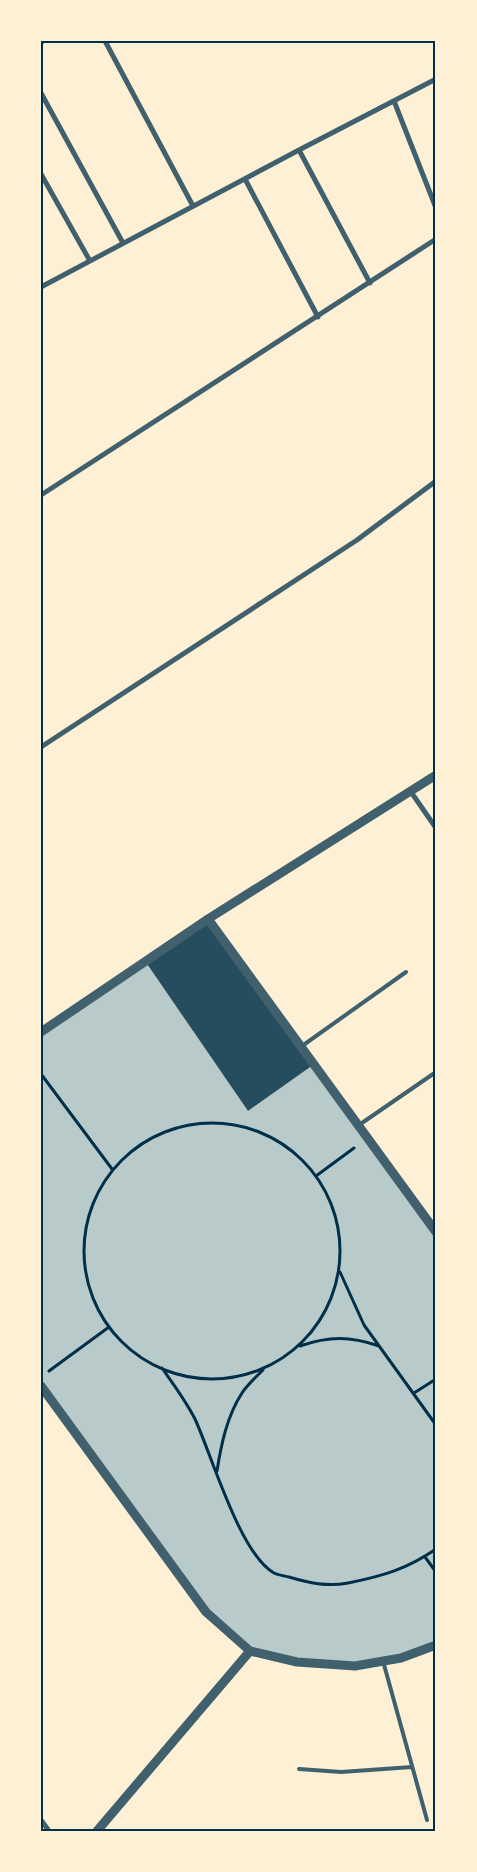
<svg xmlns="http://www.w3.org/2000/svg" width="477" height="1872" font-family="'Varela Round',sans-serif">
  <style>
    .green { fill: #b9caca }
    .building { fill: #264d5e }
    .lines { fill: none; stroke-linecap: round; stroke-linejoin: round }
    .path { stroke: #003049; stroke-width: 3 }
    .service { stroke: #3f606c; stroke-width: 4 }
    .minor { stroke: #3f606c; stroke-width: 5 }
    .tertiary { stroke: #3f606c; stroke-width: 9 }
    .neatline { fill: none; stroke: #003049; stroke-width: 2 }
  </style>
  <rect width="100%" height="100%" fill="#fdf0d5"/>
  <path class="green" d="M145 961 248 1111 313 1065 436 1232V1645L355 1666 250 1651 206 1612 41 1386V1032Z"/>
  <path class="building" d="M208 919 313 1065 248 1111 145 961Z"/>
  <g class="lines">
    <path class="path" d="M41 1074 112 1169
      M84 1251a128 128 0 1 1 256 0a128 128 0 1 1-256 0Z
      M316 1176 354 1148
      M340 1272 364 1325 436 1425
      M300 1346C329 1336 350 1336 379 1346
      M162 1368C174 1385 186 1401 195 1419 212 1456 240 1554 274 1573 278 1575 284 1576 289 1577 309 1583 327 1587 348 1583 383 1576 407 1569 436 1549
      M49 1371 109 1327
      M414 1393 436 1379
      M217 1471C221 1445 227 1416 242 1393 247 1385 256 1377 263 1370
      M425 1557 436 1572"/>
    <path class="service" d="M302 1046 406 972
      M359 1125 436 1072
      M383 1661 427 1820
      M299 1769 341 1772 412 1767"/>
    <path class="minor" d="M105 41 193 206
      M41 42 43 41
      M41 93 123 243
      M394 101 436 208
      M299 150 370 283
      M41 174 90 261
      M245 179 318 317
      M41 287 299 150 436 79
      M41 495 436 239
      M41 747 357 540 436 481
      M411 792 436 828
      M41 1820 49 1831"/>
    <path class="tertiary" d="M208 919 436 1232
      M41 1032 208 919 436 775
      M41 1386 206 1612 250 1651 297 1662 355 1666 401 1658 436 1645
      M97 1831 250 1651"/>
  </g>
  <rect width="477" height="1872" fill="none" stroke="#fdf0d5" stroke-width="85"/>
  <rect x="42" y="42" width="392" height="1788" class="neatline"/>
</svg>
